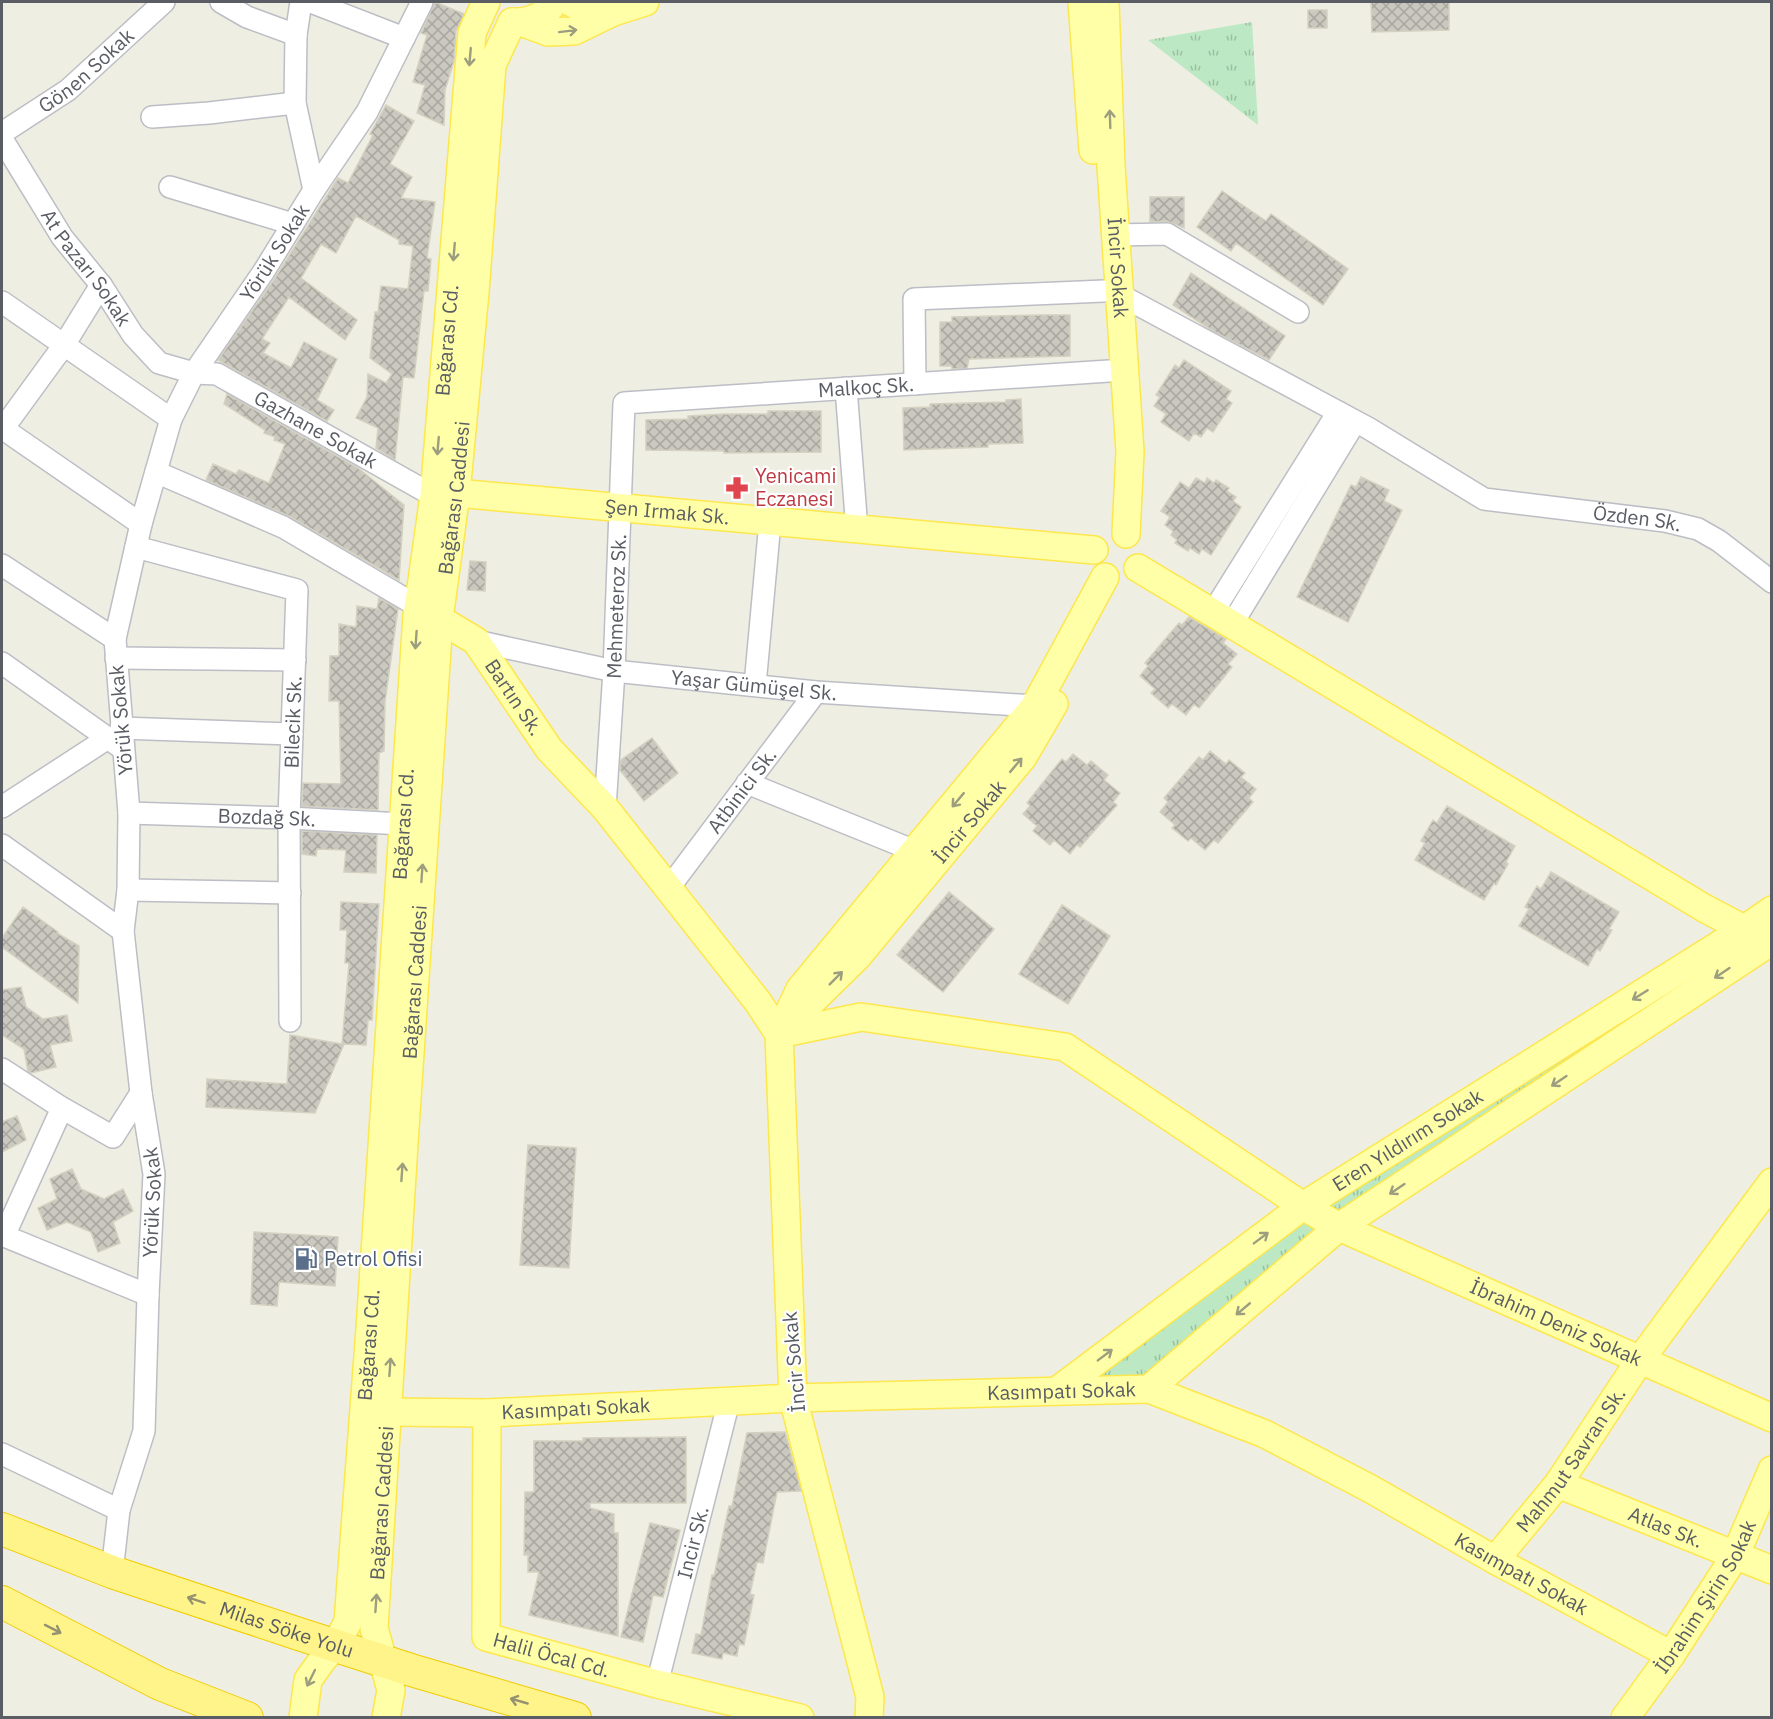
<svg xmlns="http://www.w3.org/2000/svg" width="1773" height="1719" font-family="'IBM Plex Sans',sans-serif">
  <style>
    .grass { fill: url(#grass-tufts) }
    .building { fill: url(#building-cross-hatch); stroke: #d4d1c0; stroke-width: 1.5 }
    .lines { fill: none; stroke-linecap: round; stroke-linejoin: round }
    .minor-casing { stroke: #bcbec5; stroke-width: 24 }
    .major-casing { stroke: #fde74d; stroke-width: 30 }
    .highway-casing { stroke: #f1cc00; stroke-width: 34 }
    .minor { stroke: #fff; stroke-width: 21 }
    .major { stroke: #ffffa7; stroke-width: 27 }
    .highway { stroke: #fff489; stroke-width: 32 }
    .oneway { stroke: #9c9e7f }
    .oneway2 { stroke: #949271 }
    .labels { text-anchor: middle; stroke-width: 4.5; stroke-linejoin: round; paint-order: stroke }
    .street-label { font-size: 20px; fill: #5a5d64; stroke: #fff }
    .health-label { font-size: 20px; fill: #be3a42; stroke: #fff; text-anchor: start }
    .service-label { font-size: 20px; fill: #4e5e75; stroke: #fff; text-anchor: start }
  </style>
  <defs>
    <pattern id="grass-tufts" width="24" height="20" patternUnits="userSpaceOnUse" patternTransform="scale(1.5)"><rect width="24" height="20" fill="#bce8c3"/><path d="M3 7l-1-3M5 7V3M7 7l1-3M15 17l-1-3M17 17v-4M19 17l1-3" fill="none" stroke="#9cbfa2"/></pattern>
    <pattern id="building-cross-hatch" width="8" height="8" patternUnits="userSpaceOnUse" patternTransform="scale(1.5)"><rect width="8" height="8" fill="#cac8bf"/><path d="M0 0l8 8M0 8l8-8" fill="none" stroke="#a7a69f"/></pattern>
  </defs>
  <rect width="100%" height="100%" fill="#efeee2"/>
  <path class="grass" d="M1252 22 1258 125 1148 40Z
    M1771 910V941L1339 1227 1149 1389 1058 1390 1303 1206Z"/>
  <path class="building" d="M435 2 464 14 456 31 454 61 445 90 444 125 417 113 425 85 413 82 427 35 421 33Z
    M1371 2H1449V30L1372 32Z
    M1308 10H1327V28H1308Z
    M386 105 414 121 390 164 412 177 401 198 435 202 427 258 431 259 428 291H424L414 378 403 377 395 460 376 448 378 428 356 418 367 397 368 374 386 383 392 374 370 358 375 312H378L381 286 408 289 413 246 399 244V240L356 216 336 253 321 244 301 278 357 320 345 340 289 297 262 339 270 343 263 353 291 368 304 342 337 359 317 400 334 410 327 421 218 360 275 278 338 178 348 183 373 135 370 134Z
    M1222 191 1266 221 1271 214 1348 269 1323 305 1236 243 1231 251 1197 227Z
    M1150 197H1184V228L1167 221 1150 222Z
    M1191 273 1285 336 1269 360 1213 331 1173 305Z
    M1040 315H1070V356L969 359 967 368 952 369V366H940V322H952V317Z
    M1184 360 1231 391 1226 399 1232 403 1213 432 1207 428 1201 437 1194 433 1189 441 1161 422 1166 414 1154 406 1160 397 1156 395 1163 384 1175 365 1179 368Z
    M227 394 358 468 404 505 399 580 289 516 206 480 213 464 236 474 239 470 269 483 285 444 274 440 275 437 264 433 265 430 224 404Z
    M1021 399 1023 443 988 444V447L904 450 903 408 930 407V404L1006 402V400Z
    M768 411H821V452L724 453V451L646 450V420L688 419V416L724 414H768Z
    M1361 477 1389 490 1384 501 1402 510 1348 622 1297 597 1351 485 1356 487Z
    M1196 478 1205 483 1207 478 1214 483 1216 480 1229 488 1227 491 1236 497 1233 501 1241 507 1211 555 1202 549 1199 554 1190 548 1188 551 1175 543 1177 540 1171 535 1173 531 1165 525 1170 517 1161 511 1180 482 1189 488Z
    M470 561 486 562 485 591 467 590Z
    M379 598 398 609 385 702 384 751 379 753 378 810 302 806 303 783 341 784 339 701H329L330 656H339V624L356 627 357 606 377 609Z
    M1189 617 1226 639 1223 643 1237 654 1228 664 1232 667 1220 682 1199 708 1194 704 1186 715 1172 704 1168 708 1151 693 1155 689 1140 676 1148 666 1145 663 1167 637 1179 623 1182 625Z
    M652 738 678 773 644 801 620 770 621 760Z
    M1210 751 1226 764 1229 760 1245 773 1241 777 1256 789 1249 798 1253 802 1218 843 1214 840 1205 850 1191 838 1188 841 1172 828 1175 825 1160 812 1168 802 1164 798 1176 784 1199 757 1203 760Z
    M1073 754 1087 765 1091 761 1108 775 1104 780 1120 793 1113 802 1117 805 1080 847 1077 845 1070 854 1054 840 1050 845 1033 831 1037 826 1023 814 1030 806 1027 803 1049 775 1062 759 1066 762Z
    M1447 806 1515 846 1506 862 1508 864 1496 885 1494 883 1484 900 1415 860 1425 843 1421 841 1433 820 1437 823Z
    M302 831 377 835 376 873 344 872 346 850 317 849 316 856 302 854Z
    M1551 872 1619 912 1609 929 1612 930 1600 951 1597 949 1588 966 1519 926 1529 909 1525 907 1537 886 1541 889Z
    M949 892 994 929 943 992 897 955Z
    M341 902 379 904 372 1020H368L366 1045 344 1044 315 1113 206 1107 207 1079 287 1084 290 1035 342 1044 349 963H345L347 930H340Z
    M1062 905 1110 936 1068 1004 1019 974Z
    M23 907 58 932 57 933 79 946 78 1003 2 947V938Z
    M21 987 26 1007 43 1019 67 1015 72 1041 50 1045 56 1067 31 1073 28 1071 24 1049 2 1035V990Z
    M17 1116 26 1140 2 1152V1122Z
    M528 1145 576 1148 569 1268 520 1265Z
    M72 1169 81 1189 104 1199 123 1189 133 1211 113 1222 120 1243 98 1252 91 1232 67 1222 47 1230 38 1208 57 1199 50 1179Z
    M254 1232 338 1237 335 1286 279 1282 277 1306 251 1304Z
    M785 1432 801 1491 777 1492 763 1563 757 1562 750 1594 754 1595 744 1645 739 1644 737 1656 723 1653 722 1659 692 1653 696 1634 701 1635 712 1575 714 1576 729 1506H732L747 1433Z
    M686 1437V1503H590V1508L614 1514V1533H618V1636L529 1615 539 1572H528V1555H524L525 1492H534V1441H583V1438Z
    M650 1523 680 1530 663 1597 653 1595 643 1642 621 1637Z"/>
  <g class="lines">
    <g class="minor-casing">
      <g id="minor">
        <path d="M221 2 247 17 296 35"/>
        <path d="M301 2 296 35 295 103 314 190"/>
        <path d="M311 2 404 38"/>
        <path d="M152 117 209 113 295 103"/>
        <path id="s1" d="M2 133 68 90 164 2"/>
        <path id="s2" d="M2 139 62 237 101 285 133 335 159 363 194 373 217 374 434 496 447 494"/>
        <path d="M170 187 293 224"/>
        <path d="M1116 235 1167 234 1298 312"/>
        <path id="s3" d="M1120 295 1368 428 1484 499 1665 521 1698 529 1719 541 1772 582"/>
        <path d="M2 302 171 419"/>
        <path d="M915 384 914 299 1104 291"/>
        <path d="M846 388 857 530"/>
        <path d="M2 428 141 524"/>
        <path d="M2 430 64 345 101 285"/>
        <path d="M156 472 283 527 431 614"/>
        <path d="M136 547 297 590 289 818 290 1021"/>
        <path d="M2 565 115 639"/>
        <path d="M1213 612 1338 412"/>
        <path d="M1232 624 1355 422"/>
        <path id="s4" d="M476 641 614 671 816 692 1035 706"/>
        <path d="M116 658 295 660"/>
        <path d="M2 663 123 749"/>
        <path d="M755 685 770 522"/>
        <path d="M121 728 292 734"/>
        <path d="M747 783 915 851"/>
        <path d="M2 807 108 738"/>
        <path id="s5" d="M605 808 614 671 624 403 1109 371"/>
        <path id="s6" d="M129 813 289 818 403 824"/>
        <path d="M2 845 123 931"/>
        <path id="s7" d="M668 889 816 692"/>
        <path d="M128 890 290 893"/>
        <path d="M2 1069 62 1108 113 1137 141 1093"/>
        <path d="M2 1235 148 1295"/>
        <path d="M4 1236 62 1108"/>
        <path d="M2 1454 119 1510"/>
        <path id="s8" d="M112 1572 119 1510 144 1431 148 1295 154 1174 141 1093 123 931 128 890 129 813 115 639 141 524 171 419 194 373 264 271 314 190 367 112 422 2"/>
        <path id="s9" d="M657 1684 729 1401"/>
      </g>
    </g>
    <g class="major-casing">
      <g id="major">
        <path d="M570 2 586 10 613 12"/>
        <path d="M1082 2 1093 150"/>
        <path id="s10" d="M1105 2 1111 166 1130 452 1126 534"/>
        <path d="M512 22C530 23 544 17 554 2"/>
        <path d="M521 22 548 32 574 31 613 12 645 2"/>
        <path id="s11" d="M456 493 1094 550"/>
        <path d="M1138 568 1704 908 1757 936"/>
        <path id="s12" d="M439 619 476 641 549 749 605 808 758 1002 779 1034"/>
        <path id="s13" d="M797 1016 858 956 1023 757 1054 704"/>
        <path id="s14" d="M779 1034 861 1017 1065 1047 1303 1206 1339 1227 1772 1418"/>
        <path d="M1149 1389 1339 1227 1772 941"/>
        <path id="s15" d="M1058 1390 1303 1206 1743 930 1772 910"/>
        <path id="s16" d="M387 1412 487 1413 793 1398 1149 1389 1265 1434 1369 1488 1495 1560 1671 1655"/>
        <path id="s17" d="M487 1413 486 1637 657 1684 800 1718"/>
        <path id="s18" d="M1558 1484 1772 1570"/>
        <path id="s19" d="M1495 1560 1558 1484 1640 1360 1772 1182"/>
        <path id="s20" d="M303 1718 308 1680 323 1659 335 1646 348 1622 370 1329 417 616 434 496 472 33 486 2"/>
        <path id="s21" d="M386 1718 391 1690 374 1628 404 1143 439 619 456 493 475 292 492 65 512 22"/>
        <path d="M869 1718 870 1697 793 1398 779 1034 800 989 1035 706 1105 577"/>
        <path id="s22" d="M1625 1718 1671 1655 1735 1556 1772 1470"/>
      </g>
    </g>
    <g class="highway-casing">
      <g id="highway">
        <path id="s23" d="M2 1529 112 1572 302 1635 411 1670 575 1718"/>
        <path d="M2 1602 160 1684 247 1718"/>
      </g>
    </g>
    <use href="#minor" class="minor"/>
    <use href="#major" class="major"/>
    <use href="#highway" class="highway"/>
  </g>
  <defs><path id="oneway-shaft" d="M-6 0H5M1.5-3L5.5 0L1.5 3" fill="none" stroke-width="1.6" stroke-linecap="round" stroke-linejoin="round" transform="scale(1.5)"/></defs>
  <g class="oneway">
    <use href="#oneway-shaft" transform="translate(568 31) rotate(-7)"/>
    <use href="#oneway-shaft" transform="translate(470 57) rotate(95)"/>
    <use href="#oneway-shaft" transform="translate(1110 119) rotate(-92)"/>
    <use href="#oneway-shaft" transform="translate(454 252) rotate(95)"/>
    <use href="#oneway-shaft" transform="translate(438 446) rotate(95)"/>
    <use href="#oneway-shaft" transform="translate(416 640) rotate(94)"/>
    <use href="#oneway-shaft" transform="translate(1016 765) rotate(-50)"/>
    <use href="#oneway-shaft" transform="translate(958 800) rotate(130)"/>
    <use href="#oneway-shaft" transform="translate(422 873) rotate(-86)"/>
    <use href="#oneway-shaft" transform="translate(1722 973) rotate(146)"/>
    <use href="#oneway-shaft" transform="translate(836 978) rotate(-45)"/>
    <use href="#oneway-shaft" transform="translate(1640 995) rotate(148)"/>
    <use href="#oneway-shaft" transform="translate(1559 1081) rotate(146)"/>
    <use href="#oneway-shaft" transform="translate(402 1172) rotate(-86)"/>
    <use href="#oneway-shaft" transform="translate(1397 1189) rotate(146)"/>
    <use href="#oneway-shaft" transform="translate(1261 1238) rotate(-37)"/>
    <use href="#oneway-shaft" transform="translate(1243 1309) rotate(140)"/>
    <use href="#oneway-shaft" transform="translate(1105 1355) rotate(-37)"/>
    <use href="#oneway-shaft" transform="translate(390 1367) rotate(-86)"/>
    <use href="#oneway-shaft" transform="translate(376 1603) rotate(-86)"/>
    <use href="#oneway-shaft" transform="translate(311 1678) rotate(116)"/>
  </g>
  <g class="oneway2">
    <use href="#oneway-shaft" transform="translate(196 1600) rotate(-162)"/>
    <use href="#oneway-shaft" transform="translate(53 1629) rotate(27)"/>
    <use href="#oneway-shaft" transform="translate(519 1701) rotate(-164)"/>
  </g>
  <defs>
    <g id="pharmacy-bare" transform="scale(1.8)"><path d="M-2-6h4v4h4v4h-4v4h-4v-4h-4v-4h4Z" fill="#e0444e" stroke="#fff" stroke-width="2.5" paint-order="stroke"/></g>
    <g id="fuel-bare" transform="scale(1.8)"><path d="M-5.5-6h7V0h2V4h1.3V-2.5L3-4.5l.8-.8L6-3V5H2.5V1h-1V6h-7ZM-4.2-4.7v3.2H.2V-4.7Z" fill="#5c6f8a" stroke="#fff" stroke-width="2.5" paint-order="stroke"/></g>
  </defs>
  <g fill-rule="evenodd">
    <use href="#pharmacy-bare" x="737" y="488"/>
    <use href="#fuel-bare" x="306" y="1259"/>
  </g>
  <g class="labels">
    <g class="street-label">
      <text dy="7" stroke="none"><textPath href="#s1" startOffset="105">Gönen Sokak</textPath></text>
      <text dy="7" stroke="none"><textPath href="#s8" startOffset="1364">Yörük Sokak</textPath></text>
      <text dy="7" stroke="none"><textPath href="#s10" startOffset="266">İncir Sokak</textPath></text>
      <text dy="7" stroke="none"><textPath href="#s2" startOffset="154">At Pazarı Sokak</textPath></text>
      <text dy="7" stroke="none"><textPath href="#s20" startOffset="1395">Bağarası Cd.</textPath></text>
      <text dy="7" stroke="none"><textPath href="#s5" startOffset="648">Malkoç Sk.</textPath></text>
      <text dy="7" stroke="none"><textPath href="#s2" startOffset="447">Gazhane Sokak</textPath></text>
      <text dy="7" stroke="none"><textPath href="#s21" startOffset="1226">Bağarası Caddesi</textPath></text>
      <text dy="7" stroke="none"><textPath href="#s11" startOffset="212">Şen Irmak Sk.</textPath></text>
      <text dy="7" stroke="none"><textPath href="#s3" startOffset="572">Özden Sk.</textPath></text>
      <text dy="7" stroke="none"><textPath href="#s5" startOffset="202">Mehmeteroz Sk.</textPath></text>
      <text dy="7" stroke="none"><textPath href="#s4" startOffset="282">Yaşar Gümüşel Sk.</textPath></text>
      <text dy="7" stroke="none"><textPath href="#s12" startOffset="111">Bartın Sk.</textPath></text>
      <text transform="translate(121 720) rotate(-95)" y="7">Yörük Sokak</text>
      <text transform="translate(293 722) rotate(-88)" y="7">Bilecik Sk.</text>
      <text dy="7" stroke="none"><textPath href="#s7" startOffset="123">Atbinici Sk.</textPath></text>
      <text dy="7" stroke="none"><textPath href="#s6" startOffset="138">Bozdağ Sk.</textPath></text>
      <text dy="7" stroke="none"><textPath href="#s13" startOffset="260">İncir Sokak</textPath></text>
      <text dy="7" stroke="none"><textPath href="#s20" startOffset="909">Bağarası Cd.</textPath></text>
      <text dy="7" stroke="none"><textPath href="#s21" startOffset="740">Bağarası Caddesi</textPath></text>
      <text dy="7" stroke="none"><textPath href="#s15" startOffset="430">Eren Yıldırım Sokak</textPath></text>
      <text dy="7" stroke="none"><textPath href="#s8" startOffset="374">Yörük Sokak</textPath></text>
      <text dy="7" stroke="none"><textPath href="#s14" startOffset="855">İbrahim Deniz Sokak</textPath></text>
      <text dy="7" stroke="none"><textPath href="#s20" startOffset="387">Bağarası Cd.</textPath></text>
      <text transform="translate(794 1362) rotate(-95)" y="7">İncir Sokak</text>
      <text dy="7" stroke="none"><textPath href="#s16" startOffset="675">Kasımpatı Sokak</textPath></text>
      <text dy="7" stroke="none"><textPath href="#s16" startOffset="189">Kasımpatı Sokak</textPath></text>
      <text dy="7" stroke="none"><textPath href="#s19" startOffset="126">Mahmut Savran Sk.</textPath></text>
      <text dy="7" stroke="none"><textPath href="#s21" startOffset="218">Bağarası Caddesi</textPath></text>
      <text dy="7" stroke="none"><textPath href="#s18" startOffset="116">Atlas Sk.</textPath></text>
      <text dy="7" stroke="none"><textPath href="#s9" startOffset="146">Incir Sk.</textPath></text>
      <text dy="7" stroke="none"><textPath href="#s16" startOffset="1179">Kasımpatı Sokak</textPath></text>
      <text dy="7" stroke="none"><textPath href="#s22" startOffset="146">İbrahim Şirin Sokak</textPath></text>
      <text dy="7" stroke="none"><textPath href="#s23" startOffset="302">Milas Söke Yolu</textPath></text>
      <text dy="7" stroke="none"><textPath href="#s17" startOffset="292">Halil Öcal Cd.</textPath></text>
    </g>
    <g class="health-label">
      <text x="755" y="483">Yenicami<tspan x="755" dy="23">Eczanesi</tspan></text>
    </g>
    <g class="service-label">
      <text x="324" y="1266">Petrol Ofisi</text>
    </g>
  </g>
  <rect width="1773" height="1719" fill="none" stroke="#5a5d64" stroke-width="6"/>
</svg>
